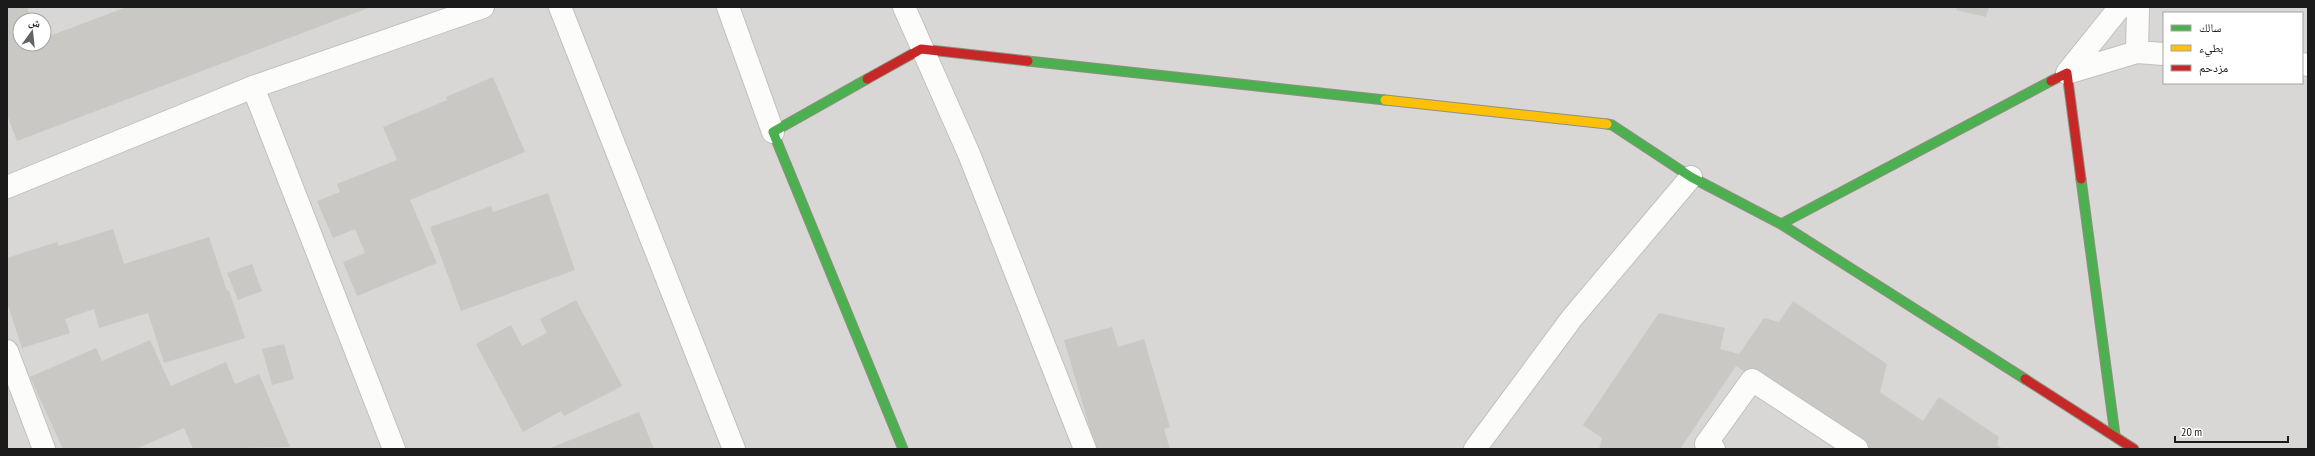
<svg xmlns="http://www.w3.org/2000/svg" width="2315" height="456" font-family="'PT Sans Narrow','Noto Naskh Arabic',sans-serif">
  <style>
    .residential { fill: #d8d7d5; fill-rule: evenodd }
    .building { fill: #cac8c5 }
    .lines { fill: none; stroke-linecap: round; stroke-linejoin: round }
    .street-casing { stroke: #c0c0be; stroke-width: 24 }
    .fast-casing { stroke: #8e907f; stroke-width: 11 }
    .slow-casing { stroke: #8e907f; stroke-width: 11 }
    .jam-casing { stroke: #8e907f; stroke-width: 11 }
    .street { stroke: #fcfcfb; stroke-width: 22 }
    .fast { stroke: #4caf50; stroke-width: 9 }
    .slow { stroke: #ffc107; stroke-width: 9 }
    .jam { stroke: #c62828; stroke-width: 9 }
  </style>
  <rect width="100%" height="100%" fill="#e9e8e4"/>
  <path class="residential" d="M7 7H2308V449H7ZM2164 13H2302V83H2164ZM20 20H44V44H20Z"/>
  <path class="building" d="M7 7H27L32 20H20V44H44V38L127 7H371L17 141 7 115Z
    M1957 7H1989L1986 17 1956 10Z
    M493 77 525 152 410 200 437 263 357 296 343 262 365 253 355 229 333 238 317 201 340 192 337 184 397 160 383 127 447 100 446 97Z
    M548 193 575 270 461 311 430 227 491 206 493 212Z
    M113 229 124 264 209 237 227 291 229 290 245 338 164 363 148 313 99 328 94 309 65 319 70 333 22 348 7 302V258L57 242 59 246Z
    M252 264 262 291 238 300 227 273Z
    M576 300 622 386 564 416 561 411 523 432 476 344 511 325 522 346 547 333 540 319Z
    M1793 301 1887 364 1880 392 1923 421 1939 397 1999 437 1997 445 2003 449H1864L1736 366 1680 449H1599L1602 438 1583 425 1659 313 1725 328 1720 349 1739 354 1764 318 1779 322Z
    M1112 327 1118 347 1144 339 1170 427 1164 429 1170 449H1096L1064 340Z
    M150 340 171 386 226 362 235 384 259 374 290 447 193 449 184 428 136 449H63L30 377 96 348 102 361Z
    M284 344 294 379 272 385 262 349Z
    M639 412 654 449H548Z"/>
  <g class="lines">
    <g class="street-casing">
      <path id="street" d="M560 7 734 449
        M728 7 773 132
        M904 7 969 154 1085 449
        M2137 52 2138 7
        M2302 64 2308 65
        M2067 73 2137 52 2164 54
        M2067 73 2120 7
        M253 87 394 449
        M7 187 253 87 483 7
        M7 351 44 449
        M1475 449 1572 318 1691 177
        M1714 449 1706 444 1752 380 1857 449"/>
    </g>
    <g class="fast-casing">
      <path id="fast" d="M1028 61 1385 100
        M867 79 773 132 903 449
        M1607 124 1612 125 1691 177 1781 224 2025 379
        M2081 179 2115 435
        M1781 224 2051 81"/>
    </g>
    <g class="slow-casing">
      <path id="slow" d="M1385 100 1607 124"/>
    </g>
    <g class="jam-casing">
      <path id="jam" d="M867 79 921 49 1028 61
        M2051 81 2067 73 2081 179
        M2025 379 2134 449"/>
    </g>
    <use href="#street" class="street"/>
    <use href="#fast" class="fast"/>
    <use href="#slow" class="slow"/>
    <use href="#jam" class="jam"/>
  </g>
  <rect width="2315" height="456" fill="none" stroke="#1b1b1b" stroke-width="16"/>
  <rect x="2163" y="12" width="140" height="72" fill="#ffffff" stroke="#a4a4a4"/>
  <rect x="2171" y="25" width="20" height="6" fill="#4caf50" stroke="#a4a4a4"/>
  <text x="2199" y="32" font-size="12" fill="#1b1b1b">سالك</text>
  <rect x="2171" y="45" width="20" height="6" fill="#ffc107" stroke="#a4a4a4"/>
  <text x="2199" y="52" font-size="12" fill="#1b1b1b">بطيء</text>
  <rect x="2171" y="65" width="20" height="6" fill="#c62828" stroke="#a4a4a4"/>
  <text x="2199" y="72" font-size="12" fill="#1b1b1b">مزدحم</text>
  <g transform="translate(32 32) rotate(15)"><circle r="19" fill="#ffffff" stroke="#a4a4a4"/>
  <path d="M0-3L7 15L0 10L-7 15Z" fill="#636361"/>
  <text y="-6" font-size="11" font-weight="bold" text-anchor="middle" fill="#1b1b1b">ش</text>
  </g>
  <path d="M2175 436v6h113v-6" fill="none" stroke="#1b1b1b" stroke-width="2"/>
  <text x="2181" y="436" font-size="12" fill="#1b1b1b" stroke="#ffffff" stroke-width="3" paint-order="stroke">20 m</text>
</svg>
